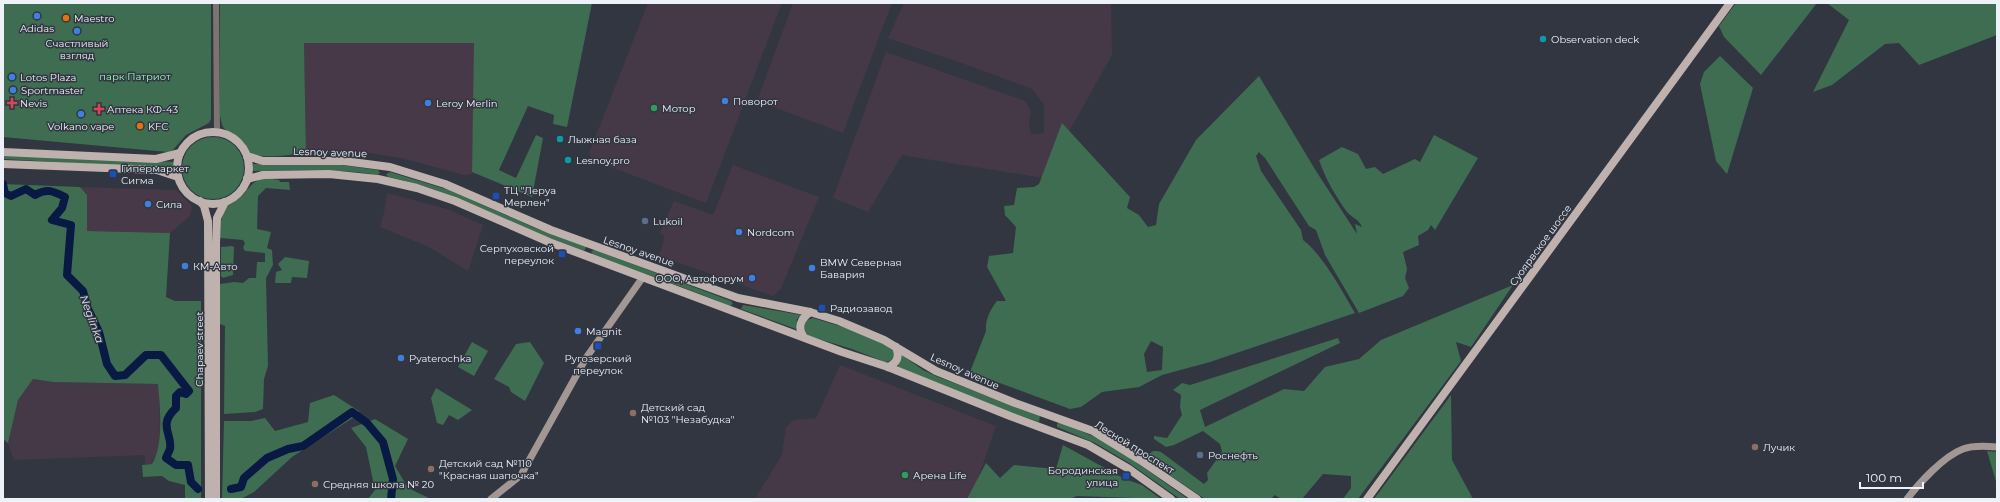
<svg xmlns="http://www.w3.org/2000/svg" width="2000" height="502" font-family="Montserrat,sans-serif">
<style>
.commercial{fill:#473947}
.industrial{fill:#463947}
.green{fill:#3e6d51;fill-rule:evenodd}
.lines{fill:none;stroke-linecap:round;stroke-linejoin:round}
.river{stroke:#081944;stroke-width:8}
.tertiary{stroke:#7b7472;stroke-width:6}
.secondary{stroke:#a29793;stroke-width:7}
.primary{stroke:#bfb1ad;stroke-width:8}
.shop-dot{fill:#3f7fe0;stroke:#313641;stroke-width:1.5}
.food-dot{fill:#e8710a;stroke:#313641;stroke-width:1.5}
.culture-dot{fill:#0f9aa8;stroke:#313641;stroke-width:1.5}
.health-dot{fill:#e0444e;stroke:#313641;stroke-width:1.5}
.leisure-dot{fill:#2e9e5b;stroke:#313641;stroke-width:1.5}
.transit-dot{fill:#1a4fb4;stroke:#313641;stroke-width:1.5}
.service-dot{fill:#5c6f8a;stroke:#313641;stroke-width:1.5}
.education-dot{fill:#8d6e63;stroke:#313641;stroke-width:1.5}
.labels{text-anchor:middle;stroke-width:3;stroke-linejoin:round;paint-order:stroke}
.poi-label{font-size:10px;fill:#edf1f8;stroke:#313641;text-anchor:start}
.park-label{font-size:10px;fill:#9ff8c1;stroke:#313641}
.street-label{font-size:10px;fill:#edf1f8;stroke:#313641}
.water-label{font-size:11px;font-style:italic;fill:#dce4f3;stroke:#313641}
</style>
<rect width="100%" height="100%" fill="#313641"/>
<g class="commercial">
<polygon points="304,43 475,43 472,174 464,175 401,158 369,153 306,153"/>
<polygon points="80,187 176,190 192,206 190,216 170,233 87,231 87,195"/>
</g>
<g class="industrial">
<polygon points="648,3 782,3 706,203 592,160 589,153"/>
<polygon points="793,3 892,3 843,133 757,101"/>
<polygon points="904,3 1111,3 1112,55 1043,178 902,155 868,212 833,198 886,52 1025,101 1031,111 1029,124 1031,134 1044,133 1044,105 1032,89 970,66 888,38"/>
<polygon points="733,165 819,197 781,288 773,296 659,256 663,244 664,236 660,233 674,201 713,215"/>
<polygon points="387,193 447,209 483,225 468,271 429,247 380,227 384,213"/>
<polygon points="840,365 996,426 978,479 969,499 755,499 782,455 786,427 794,420 816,418"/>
<polygon points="33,379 53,382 159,384 160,445 156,456 151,464 145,464 145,455 14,460 8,443 18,400"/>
</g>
<g class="green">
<polygon points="3,3 211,3 211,119 209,123 186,135 173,150 168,152 3,137"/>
<path d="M220,3H592L567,127L553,124L554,115L528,106L499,170L516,178L536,135L543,138L532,197L472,172L474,43H304L306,153C293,154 263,160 251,153C246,150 242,142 237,137C225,127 223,134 220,115Z"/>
<polygon points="1736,3 1817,3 1761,75 1724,37 1719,26"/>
<polygon points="1827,3 1997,3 1997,35 1919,65 1899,43 1885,44 1832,85 1813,92 1849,20"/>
<polygon points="1720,56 1753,88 1727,174 1716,161 1700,84 1704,72"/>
<path d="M1259,76L1316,171L1357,234L1355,224L1362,227C1359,219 1352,218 1347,212C1336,197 1325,178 1319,160L1342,147L1358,154L1366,169L1375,167L1383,174L1415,159L1420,162L1434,135L1478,158L1435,230L1431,225L1428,230L1418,236L1419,245L1403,252L1407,269L1405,278L1409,288L1403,296L1359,313L1325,255L1316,230L1309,226L1265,158L1259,152L1256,156L1261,171L1301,230L1303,240C1323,255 1342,291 1355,313L1210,362L1162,375L1139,387L1102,392L1081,407L1070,409L970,372L986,331C985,320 990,310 997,301H1006L987,267L989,256L1013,253L1016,227L1005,215L1004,206L1014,205L1017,188L1034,187L1039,184L1062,123L1130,197L1127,208L1139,215L1148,227L1156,225L1159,204L1196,140ZM1151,341L1163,347L1162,370L1147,372L1144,354Z"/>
<circle cx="213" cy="168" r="31"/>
<polygon points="4,153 175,162 175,169 3,159"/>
<path d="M253,164H334L378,170L380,173L377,175C335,168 295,171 253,171Z"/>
<path d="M390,172L449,190L535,228L587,246L584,251C566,243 547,238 529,230C483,210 438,186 388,177L386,174Z"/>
<path d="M265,178L279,180L280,182H289L290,190L266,188L258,196L257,229L271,232L267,248L272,250L273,265L266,278L268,366L264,379L263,409L255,412L224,414L225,326L220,324V284L234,282L243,283L249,278H256L257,262H265V253L245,251L243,248L245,243L243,240L220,238L221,221L225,207C231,204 237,200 242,196C250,187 252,181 265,178Z"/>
<path d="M3,184L80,187L87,195V231L170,233L166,297L175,301H201V499H185V485L169,481L162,476L143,477L142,465L152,464C164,445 160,407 158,384L53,382L33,379L18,400L8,443L3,439Z"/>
<polygon points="232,246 234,247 233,275 223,278 221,276 221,247"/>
<path d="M595,250L731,301L733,304L730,306C685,287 638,272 593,255L591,251Z"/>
<polygon points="285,257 309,261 307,278 292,277 291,283 275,283 276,272 282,270 278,264"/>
<path d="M1513,285L1471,347L1456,342L1461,361L1358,499H1343L1351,488V476L1323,474L1302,499H1281L1275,495L1271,499H1205L1150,462L1147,457C1151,451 1154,450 1161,452L1204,484L1208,480L1207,473L1222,452L1220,444L1203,431L1174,445L1166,447L1154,439V436L1167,438L1182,415L1180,407L1181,395L1173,390L1182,383L1190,385L1338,338L1340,343L1200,410L1205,427L1284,389L1304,391L1325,367L1359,359L1381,340Z"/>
<polygon points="743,305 802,315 797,319 796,329 741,309"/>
<polygon points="813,318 856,331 890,346 894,350 894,357 890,361 885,362 852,349 809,336 805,333 803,324 807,320"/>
<polygon points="472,342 488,351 474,376 458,367"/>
<polygon points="530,342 544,363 525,401 511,392 509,387 494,379 516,344"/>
<polygon points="902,355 923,370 938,377 1040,416 1039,422 1013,413 897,368"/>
<polygon points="436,388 472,410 458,420 449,415 443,425 437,423 431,398"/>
<polygon points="334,395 359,411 359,414 292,457 254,492 241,499 222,499 224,421 251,421 265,418 275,431 308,422 310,403"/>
<polygon points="1451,395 1452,460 1473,499 1374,499"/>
<polygon points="375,419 408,439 395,466 408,488 431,499 368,499 375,490 366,447 351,428"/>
<polygon points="1060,422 1097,438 1133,460 1188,499 1180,499 1129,463 1095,443 1057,427 1057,424"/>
<polygon points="1063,445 1125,479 1142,485 1161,499 1077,496 1070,499 967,499 986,463 1000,478 1014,465 1056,469"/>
<polygon points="1987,451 1997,452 1997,485"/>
</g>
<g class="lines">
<g class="river">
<path d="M3,184L5,193L11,196L26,189L35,195C47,188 53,191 65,197L62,208L52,220L71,225L67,275L83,291L88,309L99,332L107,364L115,376L125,375L146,355H161L189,391L186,394L180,392L176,396V408C157,425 173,435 170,449C169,452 167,455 166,458L176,465H188L191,482L198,489"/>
<polyline points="231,489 241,487 244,478 267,458 288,449 303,446 352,412 367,423 383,442 393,479 391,499"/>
</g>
<polyline class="tertiary" points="216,3 217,132"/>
<g class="secondary">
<polyline points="491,499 521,475 586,358 643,277"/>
<path d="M1907,499C1919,483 1944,456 1963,449C1973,445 1986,446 1997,447"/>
</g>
<g class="primary">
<circle cx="213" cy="168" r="36"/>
<polyline points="3,152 156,159 180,153"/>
<polyline points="247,156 263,161 344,161 390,167 445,184 551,230 738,298 810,312 839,321 884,340 936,371 1015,403 1093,431 1140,460 1197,499"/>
<polyline points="3,164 157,170 178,177"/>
<polyline points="247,179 263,175 329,174 378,179 417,188 455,201 549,242 842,352 888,367 1010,416 1088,445 1129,469 1171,499"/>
<polyline points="200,201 204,206 208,221 209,499"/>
<path d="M803,336C797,326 801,319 810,312"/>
<path d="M888,367C897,363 900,357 896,347"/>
<polyline points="216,499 216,243 217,218 225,202"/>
<polyline points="1367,499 1730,3"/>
</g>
</g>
<g class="shop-dot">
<circle cx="37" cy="16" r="4"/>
<circle cx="77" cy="31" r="4"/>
<circle cx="12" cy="77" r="4"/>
<circle cx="13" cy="90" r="4"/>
<circle cx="725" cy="101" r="4"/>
<circle cx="428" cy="103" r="4"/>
<circle cx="81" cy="114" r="4"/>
<circle cx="148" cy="204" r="4"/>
<circle cx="739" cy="232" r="4"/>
<circle cx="185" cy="266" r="4"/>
<circle cx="812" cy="268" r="4"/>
<circle cx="752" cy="278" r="4"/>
<circle cx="578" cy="331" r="4"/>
<circle cx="401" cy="358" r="4"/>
</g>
<g class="food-dot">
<circle cx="66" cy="18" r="4"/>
<circle cx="140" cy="126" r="4"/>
</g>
<g class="culture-dot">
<circle cx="1543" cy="39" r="4"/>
<circle cx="560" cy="139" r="4"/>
<circle cx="568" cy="160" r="4"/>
</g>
<g class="health-dot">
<path d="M10 97h4v4h4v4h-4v4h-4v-4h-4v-4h4z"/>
<path d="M97 103h4v4h4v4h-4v4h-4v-4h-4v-4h4z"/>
</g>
<g class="leisure-dot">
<circle cx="654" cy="108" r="4"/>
<circle cx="905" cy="475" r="4"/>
</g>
<g class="transit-dot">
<rect x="109" y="170" width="8" height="8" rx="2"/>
<rect x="492" y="192" width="8" height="8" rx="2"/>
<rect x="558" y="250" width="8" height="8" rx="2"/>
<rect x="818" y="304" width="8" height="8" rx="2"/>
<rect x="594" y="342" width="8" height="8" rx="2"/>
<rect x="1122" y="472" width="8" height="8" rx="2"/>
</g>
<g class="service-dot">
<circle cx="645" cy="221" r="4"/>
<circle cx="1200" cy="455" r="4"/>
</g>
<g class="education-dot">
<circle cx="633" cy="413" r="4"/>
<circle cx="1755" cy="447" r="4"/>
<circle cx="431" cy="469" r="4"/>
<circle cx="315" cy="484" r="4"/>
</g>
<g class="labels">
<g class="poi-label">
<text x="74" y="22">Maestro</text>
<text x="37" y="32" text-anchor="middle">Adidas</text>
<text x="1551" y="43">Observation deck</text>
<text x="77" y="47" text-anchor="middle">Счастливый<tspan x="77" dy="12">взгляд</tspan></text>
<text x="20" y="81">Lotos Plaza</text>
<text x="21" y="94">Sportmaster</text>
<text x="733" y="105">Поворот</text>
<text x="20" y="107">Nevis</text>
<text x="436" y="107">Leroy Merlin</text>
<text x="662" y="112">Мотор</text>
<text x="107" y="113">Аптека КФ-43</text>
<text x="81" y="130" text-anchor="middle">Volkano vape</text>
<text x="148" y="130">KFC</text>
<text x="568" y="143">Лыжная база</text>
<text x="576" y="164">Lesnoy.pro</text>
<text x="121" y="172">Гипермаркет<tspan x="121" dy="12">Сигма</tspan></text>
<text x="504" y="194">ТЦ "Леруа<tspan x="504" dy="12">Мерлен"</tspan></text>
<text x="156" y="208">Сила</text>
<text x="653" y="225">Lukoil</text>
<text x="747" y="236">Nordcom</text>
<text x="554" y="252" text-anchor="end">Серпуховской<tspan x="554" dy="12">переулок</tspan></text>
<text x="820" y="266">BMW Северная<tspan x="820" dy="12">Бавария</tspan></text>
<text x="193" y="270">КМ-Авто</text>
<text x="744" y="282" text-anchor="end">ООО, Автофорум</text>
<text x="830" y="312">Радиозавод</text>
<text x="586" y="335">Magnit</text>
<text x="409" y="362">Pyaterochka</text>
<text x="598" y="362" text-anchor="middle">Ругозерский<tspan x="598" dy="12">переулок</tspan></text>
<text x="641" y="411">Детский сад<tspan x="641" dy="12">№103 "Незабудка"</tspan></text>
<text x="1763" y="451">Лучик</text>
<text x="1208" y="459">Роснефть</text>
<text x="439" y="467">Детский сад №110<tspan x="439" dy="12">"Красная шапочка"</tspan></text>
<text x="1118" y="474" text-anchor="end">Бородинская<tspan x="1118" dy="12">улица</tspan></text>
<text x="913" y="479">Арена Life</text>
<text x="323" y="488">Средняя школа № 20</text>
</g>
<g class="park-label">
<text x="135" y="80">парк Патриот</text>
</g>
<g class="street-label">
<text transform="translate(330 152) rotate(2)" y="4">Lesnoy avenue</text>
<text transform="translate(1540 245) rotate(-54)" y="4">Суоярвское шоссе</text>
<text transform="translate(639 251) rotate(19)" y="4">Lesnoy avenue</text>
<text transform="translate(199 349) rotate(-90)" y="4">Chapaev street</text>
<text transform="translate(965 371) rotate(24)" y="4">Lesnoy avenue</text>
<text transform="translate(1135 447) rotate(32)" y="4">Лесной проспект</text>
</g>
<g class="water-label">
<text transform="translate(92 319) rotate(70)" y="4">Neglinka</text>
</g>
</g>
<rect width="2000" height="502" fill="none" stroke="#edf1f8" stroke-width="8"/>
<path d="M1860 482v6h63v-6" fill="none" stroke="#edf1f8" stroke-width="2"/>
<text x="1866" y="482" font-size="12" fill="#edf1f8" stroke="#313641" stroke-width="3" paint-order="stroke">100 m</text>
</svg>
